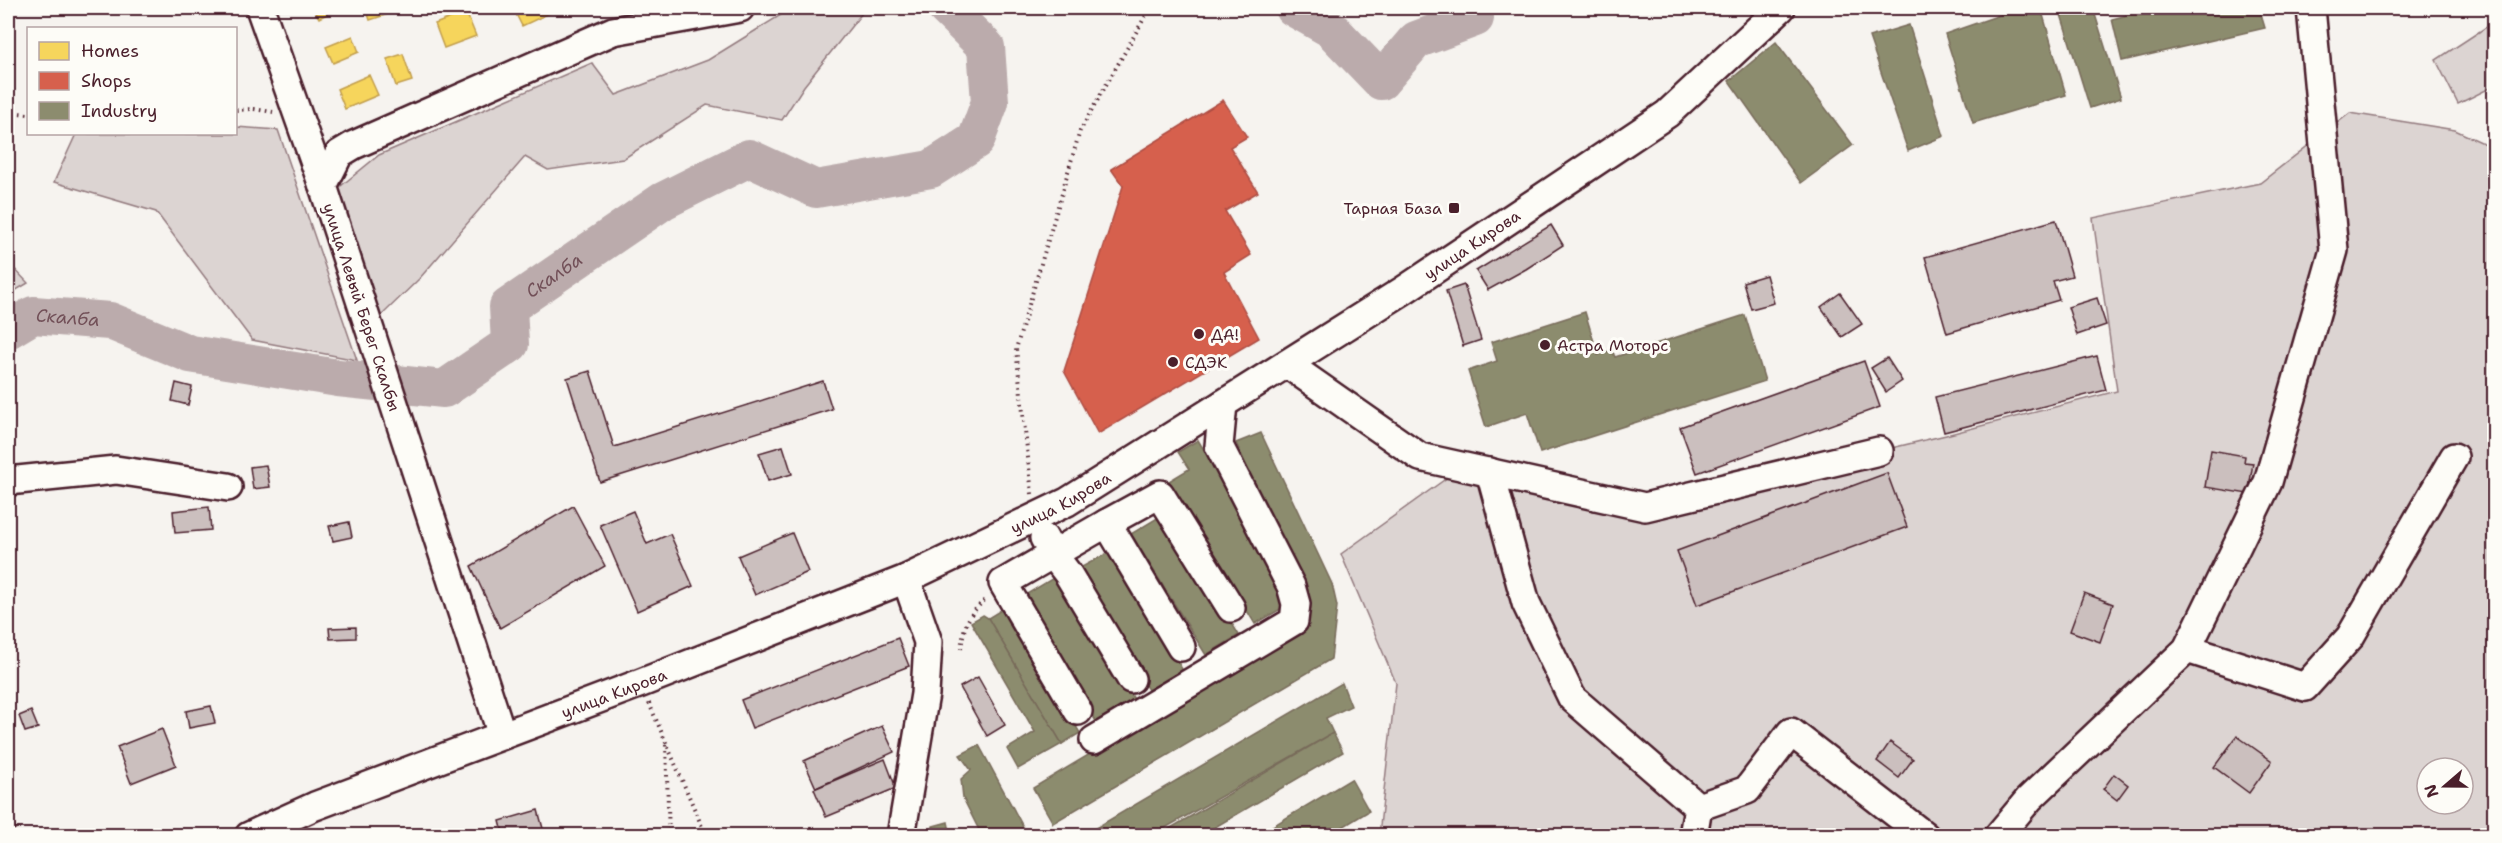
<svg xmlns="http://www.w3.org/2000/svg" width="2502" height="843" font-family="'Shantell Sans',sans-serif">
<style>
.green{fill:#dcd4d2;stroke:#937a7e;stroke-width:1.5;fill-rule:evenodd}
.homes{fill:#f6d55c;stroke:#c29e4d;stroke-width:1.5}
.shops{fill:#d6604d;stroke:#ac4c43;stroke-width:1.5}
.industry{fill:#8c8c6e;stroke:#786b5a;stroke-width:1.5}
.lines{fill:none;stroke-linecap:round;stroke-linejoin:round}
.river{stroke:#bbabac;stroke-width:38}
.building{fill:#cbbfbe;stroke:#4a1f2b;stroke-width:1.5}
.minor-casing{stroke:#4a1f2b;stroke-width:32}
.path{stroke:#4a1f2b;stroke-width:4;stroke-dasharray:1.5 4.5;stroke-linecap:butt}
.minor{stroke:#fdfcf7;stroke-width:27}
.poi-dot{fill:#4a1f2b;stroke:#fdfcf7;stroke-width:2}
.labels{text-anchor:middle;stroke-width:6;stroke-linejoin:round;paint-order:stroke}
.poi-label{font-size:16px;fill:#4a1f2b;stroke:#fdfcf7;text-anchor:start}
.street-label{font-size:16px;fill:#4a1f2b;stroke:#fdfcf7}
.water-label{font-size:18px;font-style:italic;fill:#725058;stroke:#fdfcf7}
</style>
<rect width="100%" height="100%" fill="#f6f3ef"/>
<filter id="ink" filterUnits="userSpaceOnUse"><feTurbulence type="fractalNoise" baseFrequency=".0167" numOctaves="2"/><feDisplacementMap in="SourceGraphic" scale="12" xChannelSelector="R" yChannelSelector="G"/><feConvolveMatrix kernelMatrix="1 2 1 2 8 2 1 2 1" color-interpolation-filters="sRGB"/></filter>
<g filter="url(#ink)">
<g class="green">
<polygon points="792,8 866,8 804,86 782,120 707,105 623,159 548,170 525,157 419,279 381,316 336,190 379,155 592,63 616,95 708,60"/>
<polygon points="2494,22 2494,86 2458,104 2436,60"/>
<path d="M2350,113L2455,130L2494,148V835H1379L1396,683L1341,554L1458,470L1645,507L1946,435L2117,391L2093,218L2260,183ZM2427,768H2463V804H2427Z"/>
<polygon points="236,127 278,130 357,360 252,340 156,212 54,182 76,134 236,134"/>
<polygon points="8,262 28,283 8,295"/>
</g>
<g class="homes">
<polygon points="313,8 339,8 319,18"/>
<polygon points="366,8 386,8 388,14 370,20"/>
<polygon points="513,8 552,8 554,11 522,26"/>
<polygon points="466,12 476,36 444,48 435,24"/>
<polygon points="353,36 359,52 333,63 326,47"/>
<polygon points="403,54 412,81 396,86 387,59"/>
<polygon points="369,75 378,95 345,109 337,89"/>
</g>
<polygon class="shops" points="1223,100 1247,137 1230,147 1258,192 1225,211 1251,255 1224,272 1259,338 1098,434 1064,371 1123,186 1111,169"/>
<g class="industry">
<polygon points="2020,8 2041,8 2066,95 1973,123 1945,34"/>
<polygon points="2059,8 2093,8 2121,98 2090,108"/>
<polygon points="2154,8 2259,8 2265,28 2122,61 2112,19"/>
<polygon points="1909,25 1944,136 1908,151 1869,37"/>
<polygon points="1776,42 1853,145 1801,183 1729,81"/>
<polygon points="1585,312 1598,355 1612,350 1615,357 1745,315 1765,381 1540,453 1527,413 1486,427 1468,371 1497,361 1491,342"/>
<polygon points="1261,433 1332,584 1337,606 1331,659 1053,823 1033,788 1308,624 1308,597 1236,443"/>
<polygon points="1198,440 1294,601 1255,624 1169,481 1189,469 1178,452"/>
<polygon points="1164,514 1239,635 1206,655 1131,534"/>
<polygon points="1115,549 1183,671 1148,690 1080,568"/>
<polygon points="1060,574 1135,701 1097,723 1022,597"/>
<polygon points="1006,607 1080,733 1062,744 988,618"/>
<polygon points="983,615 988,618 1062,744 1018,769 1007,749 1035,732 971,622"/>
<polygon points="1342,683 1351,706 1326,718 1333,733 1151,836 1082,836"/>
<polygon points="1333,733 1343,752 1200,836 1157,836"/>
<polygon points="979,745 1028,836 982,836 963,798 961,779 971,770 960,755"/>
<polygon points="1351,779 1369,811 1328,836 1256,836"/>
<polygon points="948,822 951,836 934,836 933,826"/>
</g>
<g class="lines">
<g class="river">
<polyline points="1294,8 1331,29 1381,81 1416,40 1475,18 1462,8"/>
<path id="s1" d="M8,330L33,315L110,321L190,354L338,378L444,389L510,344L508,307L663,201L749,158L816,189L931,169L976,140L990,102L986,47L946,8"/>
</g>
</g>
<g class="building">
<polygon points="2056,220 2072,276 2053,281 2059,300 1947,333 1925,257"/>
<polygon points="1551,225 1563,245 1526,269 1488,290 1476,271"/>
<polygon points="1766,275 1774,303 1751,309 1743,282"/>
<polygon points="1464,285 1481,340 1463,346 1446,291"/>
<polygon points="1840,293 1862,324 1842,337 1821,307"/>
<polygon points="2097,298 2106,325 2077,335 2068,307"/>
<polygon points="2097,356 2106,390 1944,432 1935,397"/>
<polygon points="1887,358 1902,381 1886,392 1871,368"/>
<polygon points="1864,361 1880,407 1697,473 1680,427"/>
<polygon points="590,371 614,447 823,381 832,409 600,482 567,378"/>
<polygon points="176,383 192,387 188,405 172,401"/>
<polygon points="783,446 792,474 768,481 759,453"/>
<polygon points="2211,450 2245,456 2244,462 2253,463 2248,494 2205,487"/>
<polygon points="266,465 270,487 253,489 250,467"/>
<polygon points="1887,473 1907,527 1697,605 1677,551"/>
<polygon points="573,506 605,566 500,628 471,566"/>
<polygon points="209,507 211,530 175,533 173,511"/>
<polygon points="633,511 647,544 670,534 693,586 637,611 600,525"/>
<polygon points="349,522 352,537 333,541 329,526"/>
<polygon points="792,533 808,572 755,595 738,556"/>
<polygon points="2084,593 2113,604 2100,642 2070,631"/>
<polygon points="356,627 356,638 330,639 329,628"/>
<polygon points="898,638 909,666 752,728 741,700"/>
<polygon points="978,677 1005,725 987,736 960,687"/>
<polygon points="211,706 215,723 189,728 186,711"/>
<polygon points="31,711 38,728 25,732 19,716"/>
<polygon points="8,717 14,737 8,739"/>
<polygon points="882,726 894,752 816,788 804,761"/>
<polygon points="162,729 176,765 131,783 117,747"/>
<polygon points="2237,736 2272,761 2249,793 2214,767"/>
<polygon points="1890,742 1913,759 1899,778 1877,761"/>
<polygon points="885,759 896,788 826,817 814,789"/>
<polygon points="2114,774 2128,785 2117,800 2103,789"/>
<polygon points="8,808 15,829 8,832"/>
<polygon points="538,810 545,836 504,836 500,821"/>
</g>
<g class="lines">
<g class="minor-casing">
<g id="minor">
<polyline points="260,8 323,186"/>
<polyline points="1287,364 1420,457 1645,507 1879,451"/>
<polyline points="1490,472 1526,603 1572,698 1698,807 1747,790 1791,732 1925,836"/>
<polyline points="8,481 116,470 228,487"/>
<polyline points="1107,523 1160,494 1231,608"/>
<polyline points="1044,538 1052,553 1068,574 1131,679"/>
<polyline points="2187,649 2305,687 2350,637 2454,457"/>
<polyline points="1078,711 1003,583 1107,523 1181,647"/>
<polyline points="502,735 323,186 339,154 354,145 613,31 740,8"/>
<polyline points="1094,740 1294,621 1296,604 1291,586 1219,446 1223,404"/>
<path id="s2" d="M249,836L315,806L641,683L906,579L1067,502L1404,290L1667,114L1781,8"/>
<polyline points="901,836 925,694 928,642 906,579"/>
<polyline points="1693,836 1698,807"/>
<polyline points="1998,836 2029,799 2187,649 2268,482 2334,250 2311,8"/>
</g>
</g>
<g class="path">
<polyline points="236,110 254,109 273,112"/>
<polyline points="8,112 28,114"/>
<polyline points="1032,494 1016,349 1080,131 1150,8"/>
<path d="M961,649C964,624 968,615 987,598"/>
<polyline points="649,703 706,836"/>
<polyline points="666,745 669,836"/>
</g>
<use href="#minor" class="minor"/>
</g>
</g>
<g class="poi-dot">
<rect x="1448" y="202" width="12" height="12" rx="3"/>
<circle cx="1199" cy="334" r="6"/>
<circle cx="1545" cy="345" r="6"/>
<circle cx="1173" cy="362" r="6"/>
</g>
<g class="labels">
<g class="poi-label">
<text x="1442" y="214" text-anchor="end">Тарная База</text>
<text x="1211" y="340">ДА!</text>
<text x="1557" y="351">Астра Моторс</text>
<text x="1185" y="368">СДЭК</text>
</g>
<g class="street-label">
<text dy="6" stroke="none"><textPath href="#s2" startOffset="1364">улица Кирова</textPath></text>
<text transform="translate(362 307) rotate(72)" y="6">улица Левый Берег Скалбы</text>
<text dy="6" stroke="none"><textPath href="#s2" startOffset="878">улица Кирова</textPath></text>
<text dy="6" stroke="none"><textPath href="#s2" startOffset="392">улица Кирова</textPath></text>
</g>
<g class="water-label">
<text dy="6" stroke="none"><textPath href="#s1" startOffset="622">Скалба</textPath></text>
<text dy="6" stroke="none"><textPath href="#s1" startOffset="64">Скалба</textPath></text>
</g>
</g>
<rect width="2502" height="843" fill="none" stroke="#fdfcf7" stroke-width="30"/>
<rect x="15" y="15" width="2472" height="813" fill="none" stroke="#4a1f2b" stroke-width="2" filter="url(#ink)"/>
<rect x="27" y="27" width="210" height="108" fill="#fdfcf7" stroke="#b5a4a5" stroke-width="1.5"/>
<rect x="39" y="42" width="30" height="18" fill="#f6d55c" stroke="#b5a4a5" stroke-width="1.5"/>
<text x="81" y="57" font-size="18" fill="#4a1f2b">Homes</text>
<rect x="39" y="72" width="30" height="18" fill="#d6604d" stroke="#b5a4a5" stroke-width="1.5"/>
<text x="81" y="87" font-size="18" fill="#4a1f2b">Shops</text>
<rect x="39" y="102" width="30" height="18" fill="#8c8c6e" stroke="#b5a4a5" stroke-width="1.5"/>
<text x="81" y="117" font-size="18" fill="#4a1f2b">Industry</text>
<g transform="translate(2445 786) rotate(250)"><circle r="28" fill="#fdfcf7" stroke="#b5a4a5" stroke-width="1.5"/>
<path d="M0-4.5L10 22L0 15L-10 22Z" fill="#4a1f2b"/>
<text y="-9" font-size="16" font-weight="bold" text-anchor="middle" fill="#4a1f2b">N</text>
</g>
</svg>
